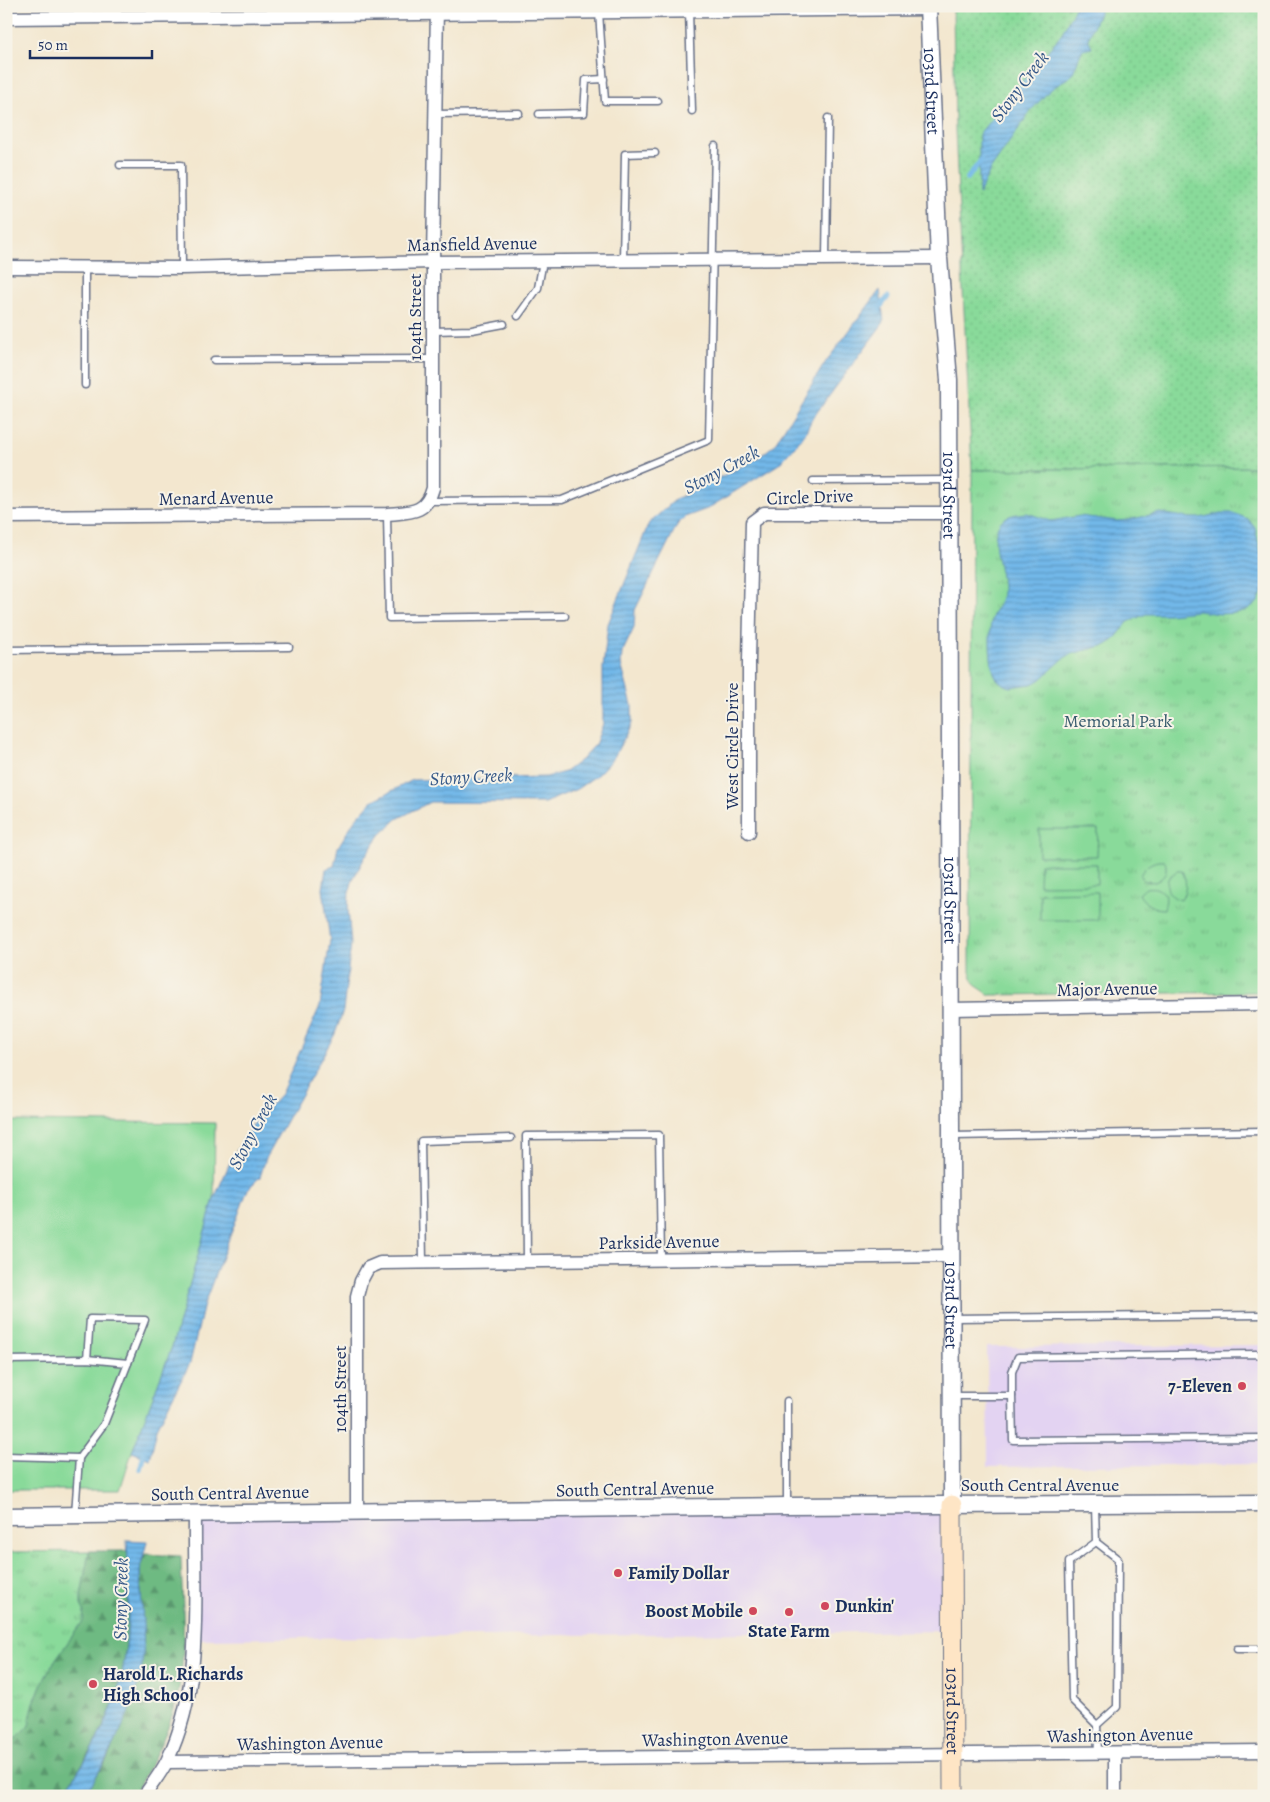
<svg xmlns="http://www.w3.org/2000/svg" width="1270" height="1802" font-family="Alegreya,serif">
<style>
.built{fill:#e3d3f2}
.grass{fill:url(#grass-dots);stroke:#52847c}
.forest{fill:url(#forest-firs);stroke:#447470}
.park{fill:url(#park-tufts);stroke:#52847c}
.pitch{fill:#89da9a;stroke:#52847c}
.water{fill:url(#water-rules);stroke:#4674a4}
.lines{fill:none;stroke-linecap:round;stroke-linejoin:round}
.stream{stroke:#72b8e9;stroke-width:5}
.service-casing{stroke:#676f86;stroke-width:9}
.minor-casing{stroke:#676f86;stroke-width:15}
.tertiary-casing{stroke:#676f86;stroke-width:19}
.secondary-casing{stroke:#676f86;stroke-width:21}
.service{stroke:#fff;stroke-width:6}
.minor{stroke:#fff;stroke-width:12}
.tertiary{stroke:#fff;stroke-width:16}
.secondary{stroke:#fee5c5;stroke-width:19}
.poi-dot{fill:#d1495b;stroke:#f7f3e8;stroke-width:2}
.labels{text-anchor:middle;stroke-width:4;stroke-linejoin:round;paint-order:stroke}
.street-label{font-size:18px;fill:#1b2f5e;stroke:#f7f3e8}
.park-label{font-size:18px;fill:#365a6d;stroke:#f7f3e8}
.poi-label{font-size:18px;font-weight:bold;fill:#1b2f5e;stroke:#f7f3e8;text-anchor:start}
.water-label{font-size:19px;font-style:italic;fill:#355888;stroke:#f7f3e8}
</style>
<defs>
<pattern id="grass-dots" width="8" height="8" patternUnits="userSpaceOnUse" patternTransform="scale(1.25)"><rect width="8" height="8" fill="#89da9a"/><path d="M2 2h.1M6 6h.1" fill="none" stroke="#76bb87" stroke-width="1.8" stroke-linecap="round"/></pattern>
<pattern id="forest-firs" width="22" height="20" patternUnits="userSpaceOnUse" patternTransform="scale(1.25)"><rect width="22" height="20" fill="#6eba82"/><path d="M5 1l3.5 6h-7zM16 11l3.5 6h-7z" fill="#5a986e"/></pattern>
<pattern id="park-tufts" width="24" height="20" patternUnits="userSpaceOnUse" patternTransform="scale(1.25)"><rect width="24" height="20" fill="#89da9a"/><path d="M3 7l-1-3M5 7V3M7 7l1-3M15 17l-1-3M17 17v-4M19 17l1-3" fill="none" stroke="#76bb87"/></pattern>
<pattern id="water-rules" width="6" height="5" patternUnits="userSpaceOnUse" patternTransform="scale(1.25)"><rect width="6" height="5" fill="#72b8e9"/><path d="M0 2.5h6" fill="none" stroke="#5d96c0"/></pattern>
</defs>
<rect width="100%" height="100%" fill="#f7f3e8"/>
<filter id="ink" filterUnits="userSpaceOnUse"><feTurbulence type="fractalNoise" baseFrequency=".02" numOctaves="2"/><feDisplacementMap in="SourceGraphic" scale="10" xChannelSelector="R" yChannelSelector="G"/><feConvolveMatrix kernelMatrix="1 2 1 2 8 2 1 2 1" color-interpolation-filters="sRGB"/></filter>
<filter id="wash" filterUnits="userSpaceOnUse"><feTurbulence type="fractalNoise" baseFrequency=".0096" numOctaves="4" result="noise"/><feDisplacementMap in="SourceGraphic" scale="20" xChannelSelector="R" yChannelSelector="G"/><feGaussianBlur stdDeviation="1.12" result="paint"/><feColorMatrix in="noise" values="0 0 0 0 0 0 0 0 0 0 0 0 0 0 0 0 0 1.4 0 .05"/><feComposite in="paint" operator="in"/></filter>
<g filter="url(#wash)">
<rect width="100%" height="100%" fill="#f3e7cf"/>
<g class="built">
<polygon points="1264,1345 1264,1464 988,1467 987,1347"/>
<polygon points="952,1505 953,1631 195,1639 195,1514"/>
</g>
<polygon class="grass" points="953,6 1264,6 1264,467 972,470 955,130"/>
<g class="forest">
<path d="M89,1551H128C128,1588 129,1625 124,1662C117,1710 89,1757 61,1796H6V1743L18,1737L29,1725L33,1705L41,1685L55,1660L83,1621L81,1595Z"/>
<path d="M145,1554L181,1556C182,1602 188,1652 177,1698C169,1733 151,1765 133,1796H84L107,1759L125,1719L143,1644L140,1567Z"/>
</g>
<g class="park">
<polygon points="1264,467 1264,992 990,995 975,985 970,972 972,470"/>
<polygon points="89,1551 81,1595 81,1605 84,1611 83,1621 55,1660 41,1685 33,1705 29,1725 25,1731 18,1737 6,1743 6,1552"/>
</g>
<g class="pitch">
<polygon points="1039,829 1098,829 1097,856 1039,856"/>
<path d="M1158,861H1165C1168,871 1165,878 1155,882L1145,881L1140,876C1143,868 1149,863 1158,861Z"/>
<polygon points="1040,864 1097,864 1097,884 1039,885"/>
<path d="M1177,871H1182C1187,881 1187,890 1181,900C1169,897 1164,888 1169,877Z"/>
<path d="M1146,888C1157,886 1163,890 1166,900L1164,909C1153,909 1145,904 1139,894Z"/>
<polygon points="1098,892 1098,920 1040,920 1040,893"/>
<polygon points="6,1121 215,1123 214,1199 172,1347 132,1452 120,1490 6,1490"/>
</g>
<g class="water">
<polygon points="1076,6 1102,6 1088,38 1092,48 1082,50 1072,75 1050,90 1032,109 990,170 979,194 979,134 1061,35"/>
<polygon points="880,290 884,322 812,419 803,437 779,464 707,509 685,517 677,525 635,610 634,628 622,653 621,664 632,705 632,723 614,757 597,775 577,789 544,803 430,802 397,819 380,835 365,857 353,879 349,893 348,909 351,944 343,1011 335,1034 267,1155 260,1177 248,1189 204,1304 190,1363 157,1428 150,1459 132,1452 172,1347 214,1199 232,1158 251,1127 281,1094 320,1006 330,941 323,889 326,869 334,866 338,847 354,821 372,801 413,780 546,777 565,772 581,760 595,745 603,724 603,668 608,624 649,523 676,499 757,459 774,445 825,363"/>
<path d="M1027,513L1051,521L1080,516L1117,521L1128,520L1160,513L1190,518H1200L1221,513H1233L1248,519L1255,528L1264,566V588L1258,602L1245,611L1235,613L1220,614L1198,611L1168,614H1146L1139,617L1128,622L1114,640L1106,645L1071,654L1064,658L1040,680L1031,684L1010,687C1005,685 1001,683 997,679C989,668 988,627 993,615C998,604 1003,600 1002,587C1002,568 990,545 998,526C1003,515 1016,514 1027,513Z"/>
<path d="M127,1540L147,1541C145,1552 140,1564 140,1574C141,1604 146,1636 142,1666C136,1708 107,1759 85,1795L61,1796C90,1757 117,1711 124,1662C130,1623 129,1580 127,1540Z"/>
</g>
<g class="lines">
<g class="stream">
<polyline points="967,179 981,160"/>
<polyline points="878,310 888,297"/>
<polyline points="140,1469 145,1449"/>
</g>
</g>
</g>
<g filter="url(#ink)">
<g class="lines">
<g class="service-casing">
<g id="service">
<polyline points="89,6 89,18"/>
<polyline points="689,11 692,111"/>
<polyline points="599,12 605,101 658,101"/>
<polyline points="435,114 519,113"/>
<polyline points="539,114 584,113 586,80 604,79"/>
<polyline points="120,165 181,165 182,268"/>
<polyline points="826,258 828,118"/>
<polyline points="623,260 625,154 655,153"/>
<polyline points="85,268 85,385"/>
<polyline points="518,316 538,288 543,261"/>
<polyline points="433,331 472,330 504,324"/>
<polyline points="214,360 433,359"/>
<polyline points="813,481 949,480"/>
<polyline points="428,501 562,500 709,440 715,146"/>
<polyline points="387,514 389,618 565,616"/>
<polyline points="6,650 289,647"/>
<polyline points="953,1136 1264,1131"/>
<polyline points="527,1261 526,1136 659,1135 661,1259"/>
<polyline points="423,1262 421,1141 511,1138"/>
<polyline points="953,1318 1264,1315"/>
<polyline points="6,1360 87,1359 128,1363"/>
<polyline points="952,1396 1012,1396 1012,1372 1018,1357 1256,1354 1264,1356"/>
<polyline points="1012,1396 1013,1440 1264,1438"/>
<polyline points="787,1401 787,1505"/>
<polyline points="6,1456 79,1458 75,1514"/>
<polyline points="79,1458 104,1424 145,1320 90,1319 87,1359"/>
<polyline points="1095,1505 1096,1542 1069,1562 1072,1700 1097,1725 1098,1753"/>
<polyline points="1096,1542 1118,1559 1117,1707 1097,1725"/>
<polyline points="1237,1649 1264,1649"/>
</g>
</g>
<g class="minor-casing">
<g id="minor">
<polyline points="6,18 928,9"/>
<polyline points="6,267 182,268 433,262 939,258"/>
<path d="M6,517L387,514C411,512 426,514 433,488V262L437,6"/>
<polyline points="749,832 749,660 752,522 764,513 949,513"/>
<polyline points="951,1009 1264,1004"/>
<polyline points="357,1512 357,1296 361,1281 368,1268 380,1263 952,1256"/>
<polyline points="167,1762 1264,1751"/>
<path d="M144,1796C152,1784 161,1773 167,1761C204,1684 194,1597 195,1514"/>
<polyline points="1115,1796 1115,1753"/>
</g>
</g>
<g class="tertiary-casing">
<g id="tertiary">
<path id="s1" d="M928,6L939,258L949,380L952,1505"/>
<polyline points="6,1516 787,1506 1264,1503"/>
</g>
</g>
<g class="secondary-casing">
<g id="secondary">
<path id="s2" d="M952,1505L953,1796"/>
</g>
</g>
<use href="#service" class="service"/>
<use href="#minor" class="minor"/>
<use href="#tertiary" class="tertiary"/>
<use href="#secondary" class="secondary"/>
</g>
</g>
<g class="poi-dot">
<circle cx="1242" cy="1386" r="5"/>
<circle cx="618" cy="1573" r="5"/>
<circle cx="825" cy="1606" r="5"/>
<circle cx="753" cy="1611" r="5"/>
<circle cx="789" cy="1612" r="5"/>
<circle cx="93" cy="1684" r="5"/>
</g>
<g class="labels">
<g class="street-label">
<text dy="6" stroke="none"><textPath href="#s1" startOffset="85">103rd Street</textPath></text>
<text transform="translate(472 244) rotate(-1)" y="6">Mansfield Avenue</text>
<text transform="translate(415 317) rotate(-90)" y="6">104th Street</text>
<text dy="6" stroke="none"><textPath href="#s1" startOffset="490">103rd Street</textPath></text>
<text transform="translate(810 497) rotate(-2)" y="6">Circle Drive</text>
<text transform="translate(216 498) rotate(-1)" y="6">Menard Avenue</text>
<text transform="translate(732 746) rotate(-90)" y="6">West Circle Drive</text>
<text dy="6" stroke="none"><textPath href="#s1" startOffset="895">103rd Street</textPath></text>
<text transform="translate(1107 989) rotate(-1)" y="6">Major Avenue</text>
<text transform="translate(659 1242) rotate(-1)" y="6">Parkside Avenue</text>
<text dy="6" stroke="none"><textPath href="#s1" startOffset="1300">103rd Street</textPath></text>
<text transform="translate(340 1389) rotate(-90)" y="6">104th Street</text>
<text x="1040" y="1491">South Central Avenue</text>
<text transform="translate(635 1489) rotate(-1)" y="6">South Central Avenue</text>
<text transform="translate(230 1493) rotate(-1)" y="6">South Central Avenue</text>
<text dy="6" stroke="none"><textPath href="#s2" startOffset="206">103rd Street</textPath></text>
<text transform="translate(1120 1735) rotate(-1)" y="6">Washington Avenue</text>
<text transform="translate(715 1739) rotate(-1)" y="6">Washington Avenue</text>
<text transform="translate(310 1743) rotate(-1)" y="6">Washington Avenue</text>
</g>
<g class="park-label">
<text x="1118" y="727">Memorial Park</text>
</g>
<g class="poi-label">
<text x="1232" y="1392" text-anchor="end">7-Eleven</text>
<text x="628" y="1579">Family Dollar</text>
<text x="835" y="1612">Dunkin'</text>
<text x="743" y="1617" text-anchor="end">Boost Mobile</text>
<text x="789" y="1637" text-anchor="middle">State Farm</text>
<text x="103" y="1680">Harold L. Richards<tspan x="103" dy="21">High School</tspan></text>
</g>
<g class="water-label">
<text transform="translate(1019 86) rotate(-53)" y="7">Stony Creek</text>
<text transform="translate(721 469) rotate(-28)" y="7">Stony Creek</text>
<text transform="translate(471 776) rotate(-3)" y="7">Stony Creek</text>
<text transform="translate(252 1131) rotate(-62)" y="7">Stony Creek</text>
<text transform="translate(120 1599) rotate(-89)" y="7">Stony Creek</text>
</g>
</g>
<rect width="1270" height="1802" fill="none" stroke="#f7f3e8" stroke-width="25"/>
<path d="M30 50v8h122v-8" fill="none" stroke="#1b2f5e" stroke-width="2.5"/>
<text x="38" y="50" font-size="15" fill="#1b2f5e" stroke="#f7f3e8" stroke-width="4" paint-order="stroke">50 m</text>
</svg>
